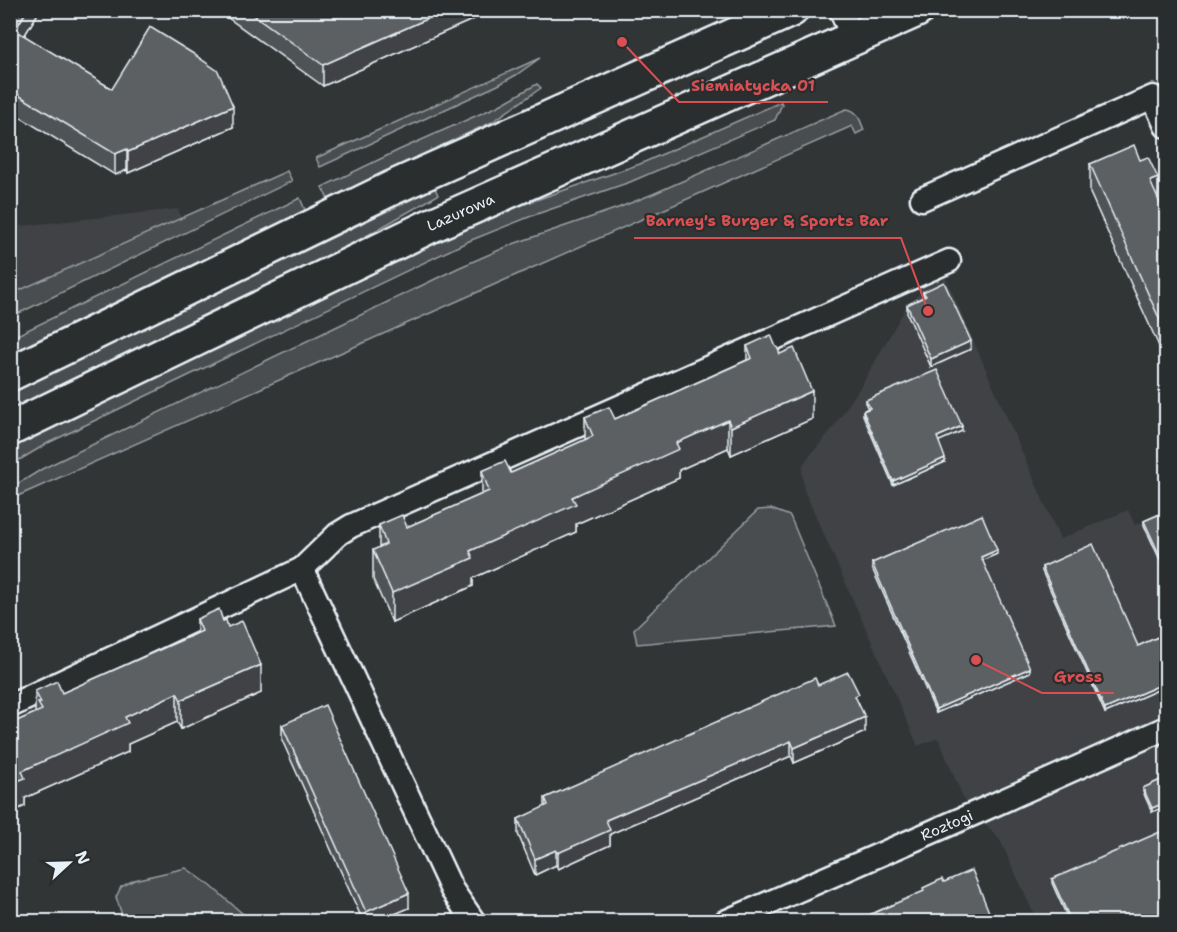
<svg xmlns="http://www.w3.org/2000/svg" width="1177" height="932" font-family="'Shantell Sans',sans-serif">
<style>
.built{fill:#3f4244}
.green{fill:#494d4f;stroke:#989fa4;stroke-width:1.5}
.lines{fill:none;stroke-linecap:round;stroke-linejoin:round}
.minor-casing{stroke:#e8f1f8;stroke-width:27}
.secondary-casing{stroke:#e8f1f8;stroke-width:38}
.minor{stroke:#2a2d2e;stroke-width:22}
.secondary{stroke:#2a2d2e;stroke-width:33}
.wall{fill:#4f5355;stroke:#e8f1f8;stroke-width:1.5}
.shaded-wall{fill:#404345;stroke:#e8f1f8;stroke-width:1.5}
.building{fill:#5c6063;stroke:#e8f1f8;stroke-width:1.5}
.labels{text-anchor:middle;stroke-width:4.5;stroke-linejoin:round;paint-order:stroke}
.street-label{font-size:15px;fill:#e8f1f8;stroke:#2a2d2e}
.leader{fill:none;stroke:#da5052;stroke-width:2}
.callout-dot{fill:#da5052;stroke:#2a2d2e;stroke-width:2}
.callout-label{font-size:16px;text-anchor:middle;font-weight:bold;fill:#da5052;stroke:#2a2d2e;stroke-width:4.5;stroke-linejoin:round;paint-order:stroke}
</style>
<rect width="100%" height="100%" fill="#323536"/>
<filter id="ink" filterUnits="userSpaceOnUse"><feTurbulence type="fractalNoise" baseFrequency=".0167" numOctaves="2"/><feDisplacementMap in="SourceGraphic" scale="12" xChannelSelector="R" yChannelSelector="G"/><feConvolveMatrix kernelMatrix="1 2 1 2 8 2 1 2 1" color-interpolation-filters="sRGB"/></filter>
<g filter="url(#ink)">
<g class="built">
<polygon points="178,209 181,218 11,293 11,227"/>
<polygon points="946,278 1060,539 1128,510 1135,525 1166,512 1166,921 1037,921 1000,840 965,802 938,738 918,746 804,490 802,473 803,464 833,428 861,386 906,307 920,293 919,289"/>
</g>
<g class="green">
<polygon points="540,58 516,75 498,85 320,167 316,158"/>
<polygon points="537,84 541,88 492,122 328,199 322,187 399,150 498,106"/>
<polygon points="781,102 782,104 775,120 630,182 534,215 469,241 48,443 11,465 11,448 317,299 477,223 513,208 640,164"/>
<path d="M846,109C858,110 860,120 864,130L856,134L852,126L11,499V487L26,479L42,469L458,268L513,244L618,208L653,194Z"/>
<polygon points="287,171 292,181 11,317 11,294"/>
<polygon points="435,188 438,195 361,239 11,409 11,393"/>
<polygon points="300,198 305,210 11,353 11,338"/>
<polygon points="771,509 790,516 836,626 637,644 634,629 758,510"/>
<polygon points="186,868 211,886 251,921 124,921 116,897 121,887 134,880"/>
</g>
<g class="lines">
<g class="minor-casing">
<g id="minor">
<polyline points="841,10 853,39"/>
<polyline points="922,199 1153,97 1166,126"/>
<polyline points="302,569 452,890 474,922"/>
<polyline points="10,706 302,569 338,534 351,526 949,261"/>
<path id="s1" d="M725,922L980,811L1166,728"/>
</g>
</g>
<g class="secondary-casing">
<g id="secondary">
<polyline points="10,374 394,187 791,10"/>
<path id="s2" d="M10,429L430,226L917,10"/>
</g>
</g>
<use href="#minor" class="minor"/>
<use href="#secondary" class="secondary"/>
</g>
<g class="wall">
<polygon points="10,10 40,10 24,36 112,89 233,127 128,173 127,170 115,175 10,111"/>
<polygon points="217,10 490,10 490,12 323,86"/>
<polygon points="1090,164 1158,200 1167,219 1167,364 1090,193"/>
<polygon points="923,292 971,349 931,367 907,313 907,305 923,297"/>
<polygon points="747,346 776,347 812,419 731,455 728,448 679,470 679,478 576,524 576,532 473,578 473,586 392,622 373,579 373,550 379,548 379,525 407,527 482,494 482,471 511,473 585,440 585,417 615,419 747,360"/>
<polygon points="866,400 962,431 938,441 945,462 893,485 863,415 863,411 868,408 866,405"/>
<polygon points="1167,511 1167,575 1144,525 1144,521"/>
<polygon points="997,554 982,560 1030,672 936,713 872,568 872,563"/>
<polygon points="1042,567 1138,646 1167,633 1167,686 1105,713 1042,571"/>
<polygon points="197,619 223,621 228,627 261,693 181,729 177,722 128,744 128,752 25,798 25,806 10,813 10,724 35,713 35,691 62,693 197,633"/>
<polygon points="818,685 859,703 865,732 794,763 791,756 610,834 610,845 558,869 556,865 535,875 518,834 518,819 545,807 545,798"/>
<polygon points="282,725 409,908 378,921 363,921 282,740"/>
<polygon points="1167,777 1152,812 1143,792 1143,788"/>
<polygon points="1052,879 1167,921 1069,921 1052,883"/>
</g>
<g class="shaded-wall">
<polygon points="27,10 40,10 15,51 15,30"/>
<polygon points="447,10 490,10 490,12 323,86 323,65"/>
<polygon points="233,106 233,127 128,173 128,152"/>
<polygon points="127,149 127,170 115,175 115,154"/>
<polygon points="1158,178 1158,206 1150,181"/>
<polygon points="971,341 971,349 931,367 931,359"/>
<polygon points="812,391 812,419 731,455 731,427"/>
<polygon points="728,420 728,448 679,470 679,478 576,524 576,532 473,578 473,586 392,622 392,593 470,551 676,443"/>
<polygon points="962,426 962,431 937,442 937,437"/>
<polygon points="945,458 945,462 893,485 893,481"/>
<polygon points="997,550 997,554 981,561 981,557"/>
<polygon points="261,665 261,693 181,729 181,700"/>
<polygon points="1030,668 1030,672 936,713 936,709"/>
<polygon points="1167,682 1167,686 1105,713 1105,709"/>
<polygon points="177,693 177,722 128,744 128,752 25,798 25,806 10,813 10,784 22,771 125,717"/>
<polygon points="865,717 865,732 794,763 794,748"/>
<polygon points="791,741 791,756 610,834 610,845 558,869 558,853 606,820"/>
<polygon points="1167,802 1167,806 1152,812 1152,808"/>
<polygon points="556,850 556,865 535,875 535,859"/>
<polygon points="409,893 409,908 378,921 366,921 366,912"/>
<polygon points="991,917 991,921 982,921"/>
</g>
<g class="building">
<polygon points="10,10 27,10 15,30 112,89 150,27 192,53 218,71 233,106 128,152 127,149 115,154 10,90"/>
<polygon points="247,10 447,10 323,65"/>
<polygon points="1134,145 1140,160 1148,157 1158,178 1150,181 1167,219 1167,336 1090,164"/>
<polygon points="944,282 971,341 931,359 907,305 926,296 923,292"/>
<polygon points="771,335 776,347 777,347 780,354 794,348 812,391 731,427 728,420 676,443 679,449 572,497 576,504 470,551 473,558 392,593 373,550 386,544 379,525 402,515 407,527 489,491 482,471 505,461 511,473 593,436 585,417 609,407 615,419 752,358 747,346"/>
<polygon points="937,370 962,426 937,437 945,458 893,481 863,411 870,408 866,400"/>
<polygon points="1167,511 1167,571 1144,521"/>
<polygon points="982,515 997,550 981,557 1030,668 936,709 872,563"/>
<polygon points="1093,544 1138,646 1167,633 1167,682 1105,709 1042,567"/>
<polygon points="219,609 223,621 226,620 228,627 242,621 261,665 181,700 177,693 125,717 128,723 22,771 25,778 10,784 10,724 42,710 38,703 41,703 35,691 57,681 62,693 202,631 197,619"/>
<polygon points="848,672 859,694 855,696 865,717 794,748 791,741 606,820 610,830 558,853 556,850 535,859 518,819 548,805 545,798 815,678 818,685"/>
<polygon points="325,705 409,893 366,912 282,725"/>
<polygon points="1167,777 1167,802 1152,808 1143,788"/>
<polygon points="1160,832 1167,846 1167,921 1071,921 1052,879"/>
<polygon points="972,870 991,917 982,921 855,921 924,891 923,888 942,879 944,882"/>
</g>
</g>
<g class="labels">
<g class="street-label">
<text dy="5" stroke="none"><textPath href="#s2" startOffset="500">Lazurowa</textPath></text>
<text dy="5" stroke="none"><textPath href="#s1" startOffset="242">Rozłogi</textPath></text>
</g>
</g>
<path class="leader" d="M622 42L679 102H828M928 311L901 238H634M976 660L1042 693H1114"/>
<g class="callout-dot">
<circle cx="622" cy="42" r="6"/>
<circle cx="928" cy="311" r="6"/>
<circle cx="976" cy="660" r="6"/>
</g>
<g class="callout-label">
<text x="753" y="91">Siemiatycka 01</text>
<text x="767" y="226">Barney's Burger &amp; Sports Bar</text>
<text x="1078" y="682">Gross</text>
</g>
<rect width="1177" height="932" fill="none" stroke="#2a2d2e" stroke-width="36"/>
<rect x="18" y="18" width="1141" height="896" fill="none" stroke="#e8f1f8" stroke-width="2" filter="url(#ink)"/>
<g transform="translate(69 863) rotate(68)" stroke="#2a2d2e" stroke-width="4.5" paint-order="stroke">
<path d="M0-4.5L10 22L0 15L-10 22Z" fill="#e8f1f8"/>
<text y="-9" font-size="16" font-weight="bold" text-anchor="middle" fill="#e8f1f8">N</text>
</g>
</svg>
